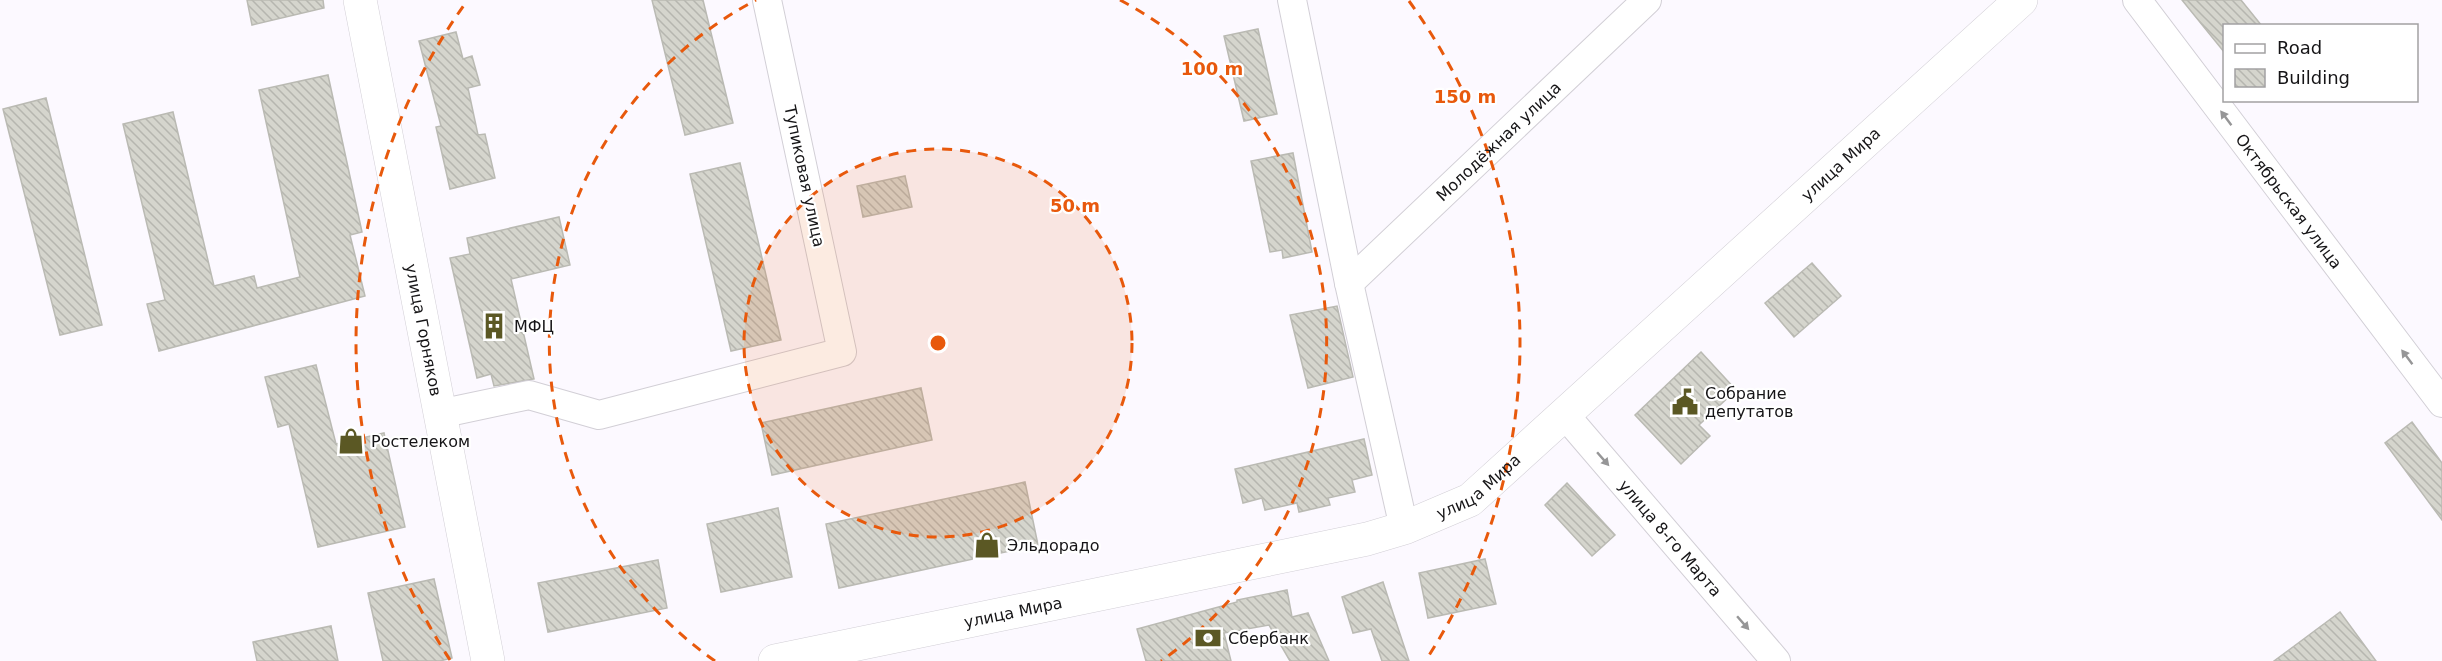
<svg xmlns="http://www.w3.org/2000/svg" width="2442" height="661" font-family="'DejaVu Sans',sans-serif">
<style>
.building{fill:url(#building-back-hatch);stroke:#babab3;stroke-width:1.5}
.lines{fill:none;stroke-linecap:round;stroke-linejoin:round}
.minor-casing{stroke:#d2cfd6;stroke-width:30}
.secondary-casing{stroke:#d2cfd6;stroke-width:34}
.minor{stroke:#fff;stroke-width:28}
.secondary{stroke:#fff;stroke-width:33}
.oneway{fill:#969697}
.ring{fill:none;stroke:#e8590c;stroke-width:3;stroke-dasharray:10 8}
.labels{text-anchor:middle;stroke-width:4.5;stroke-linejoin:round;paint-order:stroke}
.street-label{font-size:16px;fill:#161517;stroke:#fff}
.poi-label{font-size:16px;fill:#161517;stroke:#fff;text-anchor:start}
.centre{fill:#e8590c;stroke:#fff;stroke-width:3}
.ring-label{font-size:18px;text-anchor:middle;font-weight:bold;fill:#e8590c;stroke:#fff;stroke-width:4.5;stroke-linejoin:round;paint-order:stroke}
</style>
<defs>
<pattern id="building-back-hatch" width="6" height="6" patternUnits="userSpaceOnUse" patternTransform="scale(1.5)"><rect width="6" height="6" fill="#d5d5cd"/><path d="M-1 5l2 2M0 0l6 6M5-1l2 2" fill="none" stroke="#b6b6af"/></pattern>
</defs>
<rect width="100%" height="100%" fill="#fcf9ff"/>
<g class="building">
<polygon points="247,0 323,0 324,8 252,25"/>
<polygon points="652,0 703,0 733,123 685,135"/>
<polygon points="2182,0 2241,0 2262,26 2224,26 2224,52"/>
<polygon points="1258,29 1277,114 1244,121 1224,36"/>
<polygon points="456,32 463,59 472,56 480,85 468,88 478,135 485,134 495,178 450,189 436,127 441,126 419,41"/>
<polygon points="328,75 362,232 350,235 365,296 159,351 147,304 165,300 123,124 173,112 214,286 254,276 257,288 300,277 259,90"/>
<polygon points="46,98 102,325 60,335 3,109"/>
<polygon points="1293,153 1312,252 1283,258 1282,250 1270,252 1251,161"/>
<polygon points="740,163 781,340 731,351 690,174"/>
<polygon points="905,176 912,207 863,217 857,186"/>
<polygon points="559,217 570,265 511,279 534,379 494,386 491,374 477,378 450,258 470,254 467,238"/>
<polygon points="1812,263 1841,296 1794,337 1765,303"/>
<polygon points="1337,306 1353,377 1308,388 1290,315"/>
<polygon points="1701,352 1736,390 1699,425 1710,436 1681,464 1635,415"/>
<polygon points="316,365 336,444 384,433 405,527 318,547 289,424 278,427 265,377"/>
<polygon points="921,388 932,440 772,475 761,423"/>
<polygon points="2412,422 2442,463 2442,520 2385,443"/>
<polygon points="1364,439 1372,475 1352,480 1355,492 1328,498 1330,505 1299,512 1297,503 1265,510 1262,498 1243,503 1235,469"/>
<polygon points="1025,482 1038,545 839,588 826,524"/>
<polygon points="1567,483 1615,535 1592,556 1545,505"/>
<polygon points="778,508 792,577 721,592 707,524"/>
<polygon points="1485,559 1496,604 1428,618 1419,573"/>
<polygon points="658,560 667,608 548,632 538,583"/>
<polygon points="434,579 452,658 440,661 383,661 368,593"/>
<polygon points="1383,582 1393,613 1409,661 1382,661 1371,629 1353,633 1342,597"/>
<polygon points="1287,590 1292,617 1308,613 1329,661 1290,661 1269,625 1224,633 1231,661 1146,661 1137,629 1237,602 1237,600"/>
<polygon points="2340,612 2376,661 2274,661"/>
<polygon points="331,626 338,661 257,661 253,642"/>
</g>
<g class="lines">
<g class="minor-casing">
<g id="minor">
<polyline points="1292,0 1349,283 1404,528"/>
<path id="s1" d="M2137,0L2442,403"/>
<path id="s2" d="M1349,283L1647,0"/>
<polyline points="439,414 529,395 599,415 842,352 767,0"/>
<path id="s3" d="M1565,415L1776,661"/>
</g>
</g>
<g class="secondary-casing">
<g id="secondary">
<path id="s4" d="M360,0L488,661"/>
<path id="s5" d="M775,661L1367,539L1404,528L1470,500L2021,0"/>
</g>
</g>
<use href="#minor" class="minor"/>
<use href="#secondary" class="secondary"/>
</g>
<defs><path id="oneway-solid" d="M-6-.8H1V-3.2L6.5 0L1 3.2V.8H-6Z" transform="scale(1.5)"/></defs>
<g class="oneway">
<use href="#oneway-solid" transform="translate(2226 118) rotate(-127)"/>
<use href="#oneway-solid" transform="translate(2407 357) rotate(-127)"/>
<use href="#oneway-solid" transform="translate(1603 459) rotate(49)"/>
<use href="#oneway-solid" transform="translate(1743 623) rotate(49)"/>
</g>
<circle cx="938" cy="343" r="194" fill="#e8590c" fill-opacity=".12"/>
<g class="ring">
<circle cx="938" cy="343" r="194"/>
<path d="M715 661A388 388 0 0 1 756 0M1120 0A388 388 0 0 1 1161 661"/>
<path d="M450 660A582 582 0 0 1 467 1M1409 1A582 582 0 0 1 1426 660"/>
</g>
<defs>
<g id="building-bare" transform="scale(2.07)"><path d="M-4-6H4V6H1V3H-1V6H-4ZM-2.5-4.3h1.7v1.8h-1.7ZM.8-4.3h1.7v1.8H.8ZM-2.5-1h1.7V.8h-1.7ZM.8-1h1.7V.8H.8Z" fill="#5b5824" stroke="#fff" stroke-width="2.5" paint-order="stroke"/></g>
<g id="civic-bare" transform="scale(2.07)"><path d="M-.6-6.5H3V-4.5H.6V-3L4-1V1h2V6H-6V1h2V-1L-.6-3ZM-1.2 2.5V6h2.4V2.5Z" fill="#5b5824" stroke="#fff" stroke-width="2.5" paint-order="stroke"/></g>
<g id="shop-bare" transform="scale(2.07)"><path d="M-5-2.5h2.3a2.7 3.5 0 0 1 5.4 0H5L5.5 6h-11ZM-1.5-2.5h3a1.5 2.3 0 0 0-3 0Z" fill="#5b5824" stroke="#fff" stroke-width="2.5" paint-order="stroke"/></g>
<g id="bank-bare" transform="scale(2.07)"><path d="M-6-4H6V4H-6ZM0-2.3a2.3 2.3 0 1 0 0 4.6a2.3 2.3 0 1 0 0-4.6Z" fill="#5b5824" stroke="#fff" stroke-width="2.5" paint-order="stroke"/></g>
</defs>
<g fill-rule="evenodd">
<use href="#building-bare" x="494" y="326"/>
<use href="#civic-bare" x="1685" y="402"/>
<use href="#shop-bare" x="351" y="441"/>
<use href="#shop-bare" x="987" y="545"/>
<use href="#bank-bare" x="1208" y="638"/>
</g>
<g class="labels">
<g class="street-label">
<text dy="6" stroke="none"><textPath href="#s2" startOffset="206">Молодёжная улица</textPath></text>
<text dy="6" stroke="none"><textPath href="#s5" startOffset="1215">улица Мира</textPath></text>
<text transform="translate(805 176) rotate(78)" y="6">Тупиковая улица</text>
<text dy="6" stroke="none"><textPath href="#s1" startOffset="252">Октябрьская улица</textPath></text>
<text dy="6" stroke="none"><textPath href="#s4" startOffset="336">улица Горняков</textPath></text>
<text dy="6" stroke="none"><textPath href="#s5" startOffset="729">улица Мира</textPath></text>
<text dy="6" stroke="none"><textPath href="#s3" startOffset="162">улица 8-го Марта</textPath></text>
<text dy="6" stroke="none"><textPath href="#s5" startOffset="243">улица Мира</textPath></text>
</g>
<g class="poi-label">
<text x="514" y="332">МФЦ</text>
<text x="1705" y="399">Собрание<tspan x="1705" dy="18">депутатов</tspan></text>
<text x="371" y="447">Ростелеком</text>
<text x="1007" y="551">Эльдорадо</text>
<text x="1228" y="644">Сбербанк</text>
</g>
</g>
<circle cx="938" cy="343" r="9" class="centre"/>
<g class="ring-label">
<text x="1212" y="75">100 m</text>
<text x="1465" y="103">150 m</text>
<text x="1075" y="212">50 m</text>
</g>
<rect x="2223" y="24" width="195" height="78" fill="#ffffff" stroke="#a2a1a2" stroke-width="1.5"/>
<rect x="2235" y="44" width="30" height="9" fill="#ffffff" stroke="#a2a1a2" stroke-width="1.5"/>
<text x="2277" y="54" font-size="18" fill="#161517">Road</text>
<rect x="2235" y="69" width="30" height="18" fill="url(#building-back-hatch)" stroke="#a2a1a2" stroke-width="1.5"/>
<text x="2277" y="84" font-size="18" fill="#161517">Building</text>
</svg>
